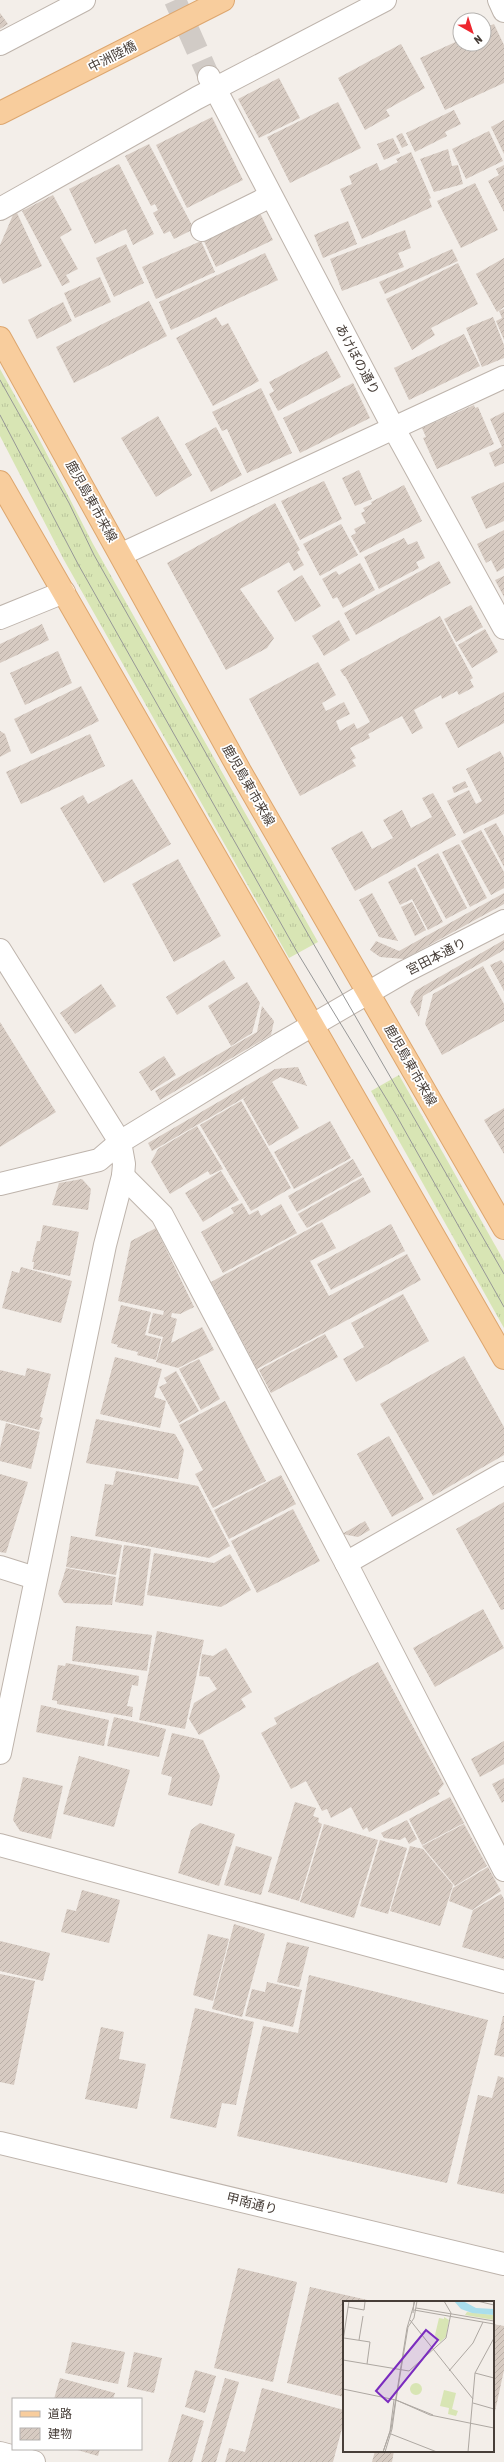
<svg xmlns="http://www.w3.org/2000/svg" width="504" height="2462" font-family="'Asap Condensed','Noto Sans JP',sans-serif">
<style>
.grass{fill:url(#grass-tufts)}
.building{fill:url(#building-hatch)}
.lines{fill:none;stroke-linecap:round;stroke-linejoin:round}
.minor-tunnel{stroke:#d1cbc6;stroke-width:22;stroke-dasharray:22 11;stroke-linecap:butt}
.minor-casing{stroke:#beb4ac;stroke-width:24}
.tertiary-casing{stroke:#beb4ac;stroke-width:24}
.primary-casing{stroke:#dda66e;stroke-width:24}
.minor{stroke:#fff;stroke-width:22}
.tertiary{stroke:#fff;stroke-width:22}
.primary{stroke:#f8cd9d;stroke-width:22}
.tram{stroke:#979797;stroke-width:1}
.labels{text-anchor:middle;stroke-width:3.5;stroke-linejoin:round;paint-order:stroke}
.street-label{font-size:13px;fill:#473e38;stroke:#fff}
.inset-road{fill:none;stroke:#aea8a2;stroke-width:1}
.view{fill:#7b2cbf;fill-opacity:0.15;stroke:#7b2cbf;stroke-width:2}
.inset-edge{fill:none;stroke:#473e38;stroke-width:2}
</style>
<defs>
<pattern id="grass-tufts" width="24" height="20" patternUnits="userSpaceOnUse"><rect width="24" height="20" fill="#d8e5b4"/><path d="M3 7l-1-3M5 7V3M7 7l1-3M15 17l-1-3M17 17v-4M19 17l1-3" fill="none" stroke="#bbc69c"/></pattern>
<pattern id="building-hatch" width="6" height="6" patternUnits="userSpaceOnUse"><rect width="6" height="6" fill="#d7cbc2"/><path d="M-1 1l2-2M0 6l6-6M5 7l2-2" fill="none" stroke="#baafa7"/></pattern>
</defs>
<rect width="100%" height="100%" fill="#f3eee9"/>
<g class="grass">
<polygon points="0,369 37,435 93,544 318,942 289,958 64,560 0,436"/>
<polygon points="399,1075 504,1261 504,1328 371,1091"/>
</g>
<g class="building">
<polygon points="0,13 8,24 0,29"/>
<polygon points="494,24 504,45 504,83 445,110 420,58 460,40 460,44 484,44 484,28"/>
<polygon points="401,44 425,88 386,110 390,116 365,130 338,78"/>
<polygon points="279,78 300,118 259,138 238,99"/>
<polygon points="338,102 361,148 290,183 267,137"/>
<polygon points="454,110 461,124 445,132 447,136 415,152 406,133"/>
<polygon points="212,117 243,180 187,208 156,145"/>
<polygon points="504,120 504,154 491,127"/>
<polygon points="489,131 503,161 466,179 452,149"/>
<polygon points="402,133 408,145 402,148 396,136"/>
<polygon points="393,138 400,153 384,160 377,144"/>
<polygon points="149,144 194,229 174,239 170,231 164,234 153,213 158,210 155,204 151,206 125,156"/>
<polygon points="448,149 452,166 458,165 463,184 434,192 420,159"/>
<polygon points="411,152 431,198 429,199 432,207 362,239 340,189 352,184 349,176 377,163 380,171 398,162 396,159"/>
<polygon points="119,164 154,234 133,245 126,229 95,244 69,189"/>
<polygon points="504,165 504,212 488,181 499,175 496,169"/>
<polygon points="475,183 498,230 461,248 437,201"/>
<polygon points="53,195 72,230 60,237 78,269 66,275 70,282 62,286 22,211"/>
<polygon points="259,211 273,240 216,267 202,237"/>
<polygon points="17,213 42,266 3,284 0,277 0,245 13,215"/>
<polygon points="348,221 357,244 323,258 314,235"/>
<polygon points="405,230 411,248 398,253 404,267 342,291 330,259"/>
<polygon points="201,241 215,272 156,299 142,267"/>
<polygon points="126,244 144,283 114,297 96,258"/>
<polygon points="452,249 458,261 385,294 379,282"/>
<polygon points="265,253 278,280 171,330 159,302"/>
<polygon points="504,258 504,307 497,312 476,274"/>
<polygon points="458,263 478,304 431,328 435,335 412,350 386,299"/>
<polygon points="100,277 111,302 75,318 64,293"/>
<polygon points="149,301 167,336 74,383 56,347"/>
<polygon points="63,302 72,321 37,339 28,320"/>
<polygon points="504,309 504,340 496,321 502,318 499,311"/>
<polygon points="216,317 222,326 228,323 259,381 213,406 176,338"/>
<polygon points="493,317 504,345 504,358 482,367 466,328"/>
<polygon points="464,334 480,366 409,400 394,368"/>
<polygon points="327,351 341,377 278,411 269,394 274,391 269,382"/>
<polygon points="353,383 370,418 300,453 283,418"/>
<polygon points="261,388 292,453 247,473 227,429 222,431 212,412"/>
<polygon points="474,405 475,408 478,407 494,444 437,469 423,438 426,437 422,428"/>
<polygon points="504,412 504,463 495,467 489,453 502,447 490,419"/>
<polygon points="158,416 192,475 156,497 121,438"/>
<polygon points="216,427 242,475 211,492 185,444"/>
<polygon points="359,470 372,499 355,506 342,478"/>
<polygon points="324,481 342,519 300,540 281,501"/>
<polygon points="504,482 504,521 486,529 471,497"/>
<polygon points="404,485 422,521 360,553 351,536 356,533 354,529 366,523 361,513 365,511 363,508 372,504 371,502"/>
<polygon points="275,503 300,550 297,552 304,565 294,571 289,562 240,589 274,638 267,648 226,670 167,563"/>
<polygon points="341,524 358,555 320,576 303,544"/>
<polygon points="504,530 504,568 497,572 491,560 486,563 477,544"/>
<polygon points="404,538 408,545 417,541 425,558 416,562 419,568 379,589 364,557"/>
<polygon points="439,561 451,583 356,635 344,613"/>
<polygon points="360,563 375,590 343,608 337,597 333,599 322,579 336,571 339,575"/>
<polygon points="302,575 321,606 295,622 277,591"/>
<polygon points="504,576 504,597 495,580"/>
<polygon points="471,605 483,627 456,642 444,619"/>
<polygon points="440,616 473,678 470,680 474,687 459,695 457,691 442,699 441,695 414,710 423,728 412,734 402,716 368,734 370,738 350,748 356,758 352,760 356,766 300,796 249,699 318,662 336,695 322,703 326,711 344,702 350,714 336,721 340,731 354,723 357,729 370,722 345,676 344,676 340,670"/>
<polygon points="339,620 350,640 324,656 312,636"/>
<polygon points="42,624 49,640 0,663 0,644"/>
<polygon points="485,629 498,652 472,668 458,645"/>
<polygon points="58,651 72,683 25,705 10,673"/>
<polygon points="81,686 99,721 31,754 14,719"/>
<polygon points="504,692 504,723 458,748 445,723"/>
<polygon points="0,731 5,734 11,751 0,757"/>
<polygon points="90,734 105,766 21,804 6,772"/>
<polygon points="500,751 504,758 504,814 464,834 447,801 469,790 476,804 482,801 466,769"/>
<polygon points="132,779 171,844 104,883 60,808 83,795 88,804"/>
<polygon points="465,781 468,787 454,793 452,787"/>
<polygon points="433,793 456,835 355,891 331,848 362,831 372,849 393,838 383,820 402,810 411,828 432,817 422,798"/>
<polygon points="496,823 504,837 504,867 484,829"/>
<polygon points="481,830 504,872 504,888 491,895 461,841"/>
<polygon points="459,844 487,898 470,907 442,852"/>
<polygon points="438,853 467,908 446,919 417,865"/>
<polygon points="178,859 221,936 174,962 132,884"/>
<polygon points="415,867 443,922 428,930 412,899 400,905 388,882"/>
<polygon points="372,893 398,941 379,937 359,900"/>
<polygon points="504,893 504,904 404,959 380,957 370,950 376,941 399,951"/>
<polygon points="412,902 426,930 415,936 401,907"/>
<polygon points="504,940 504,950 423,996 419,1017 410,1002 415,991"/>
<polygon points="224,960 235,978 177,1015 166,997"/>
<polygon points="501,960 504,964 504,991 490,965"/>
<polygon points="483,966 504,1004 504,1021 442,1055 425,1024 433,994"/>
<polygon points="247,982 260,1003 252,1033 231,1046 208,1006"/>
<polygon points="101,984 116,1006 75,1034 60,1013"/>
<polygon points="262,1006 274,1021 271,1035 160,1100 155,1091 257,1032"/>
<polygon points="0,1022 56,1112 0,1147"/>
<polygon points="164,1056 176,1075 151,1091 139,1072"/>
<polygon points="298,1067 307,1086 280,1077 272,1082 299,1128 269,1146 243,1099 249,1095 152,1151 148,1143 275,1069"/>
<polygon points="241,1101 291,1188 251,1211 200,1125"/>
<polygon points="504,1108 504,1154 484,1120"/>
<polygon points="330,1121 351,1158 294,1189 274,1152"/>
<polygon points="197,1126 223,1169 210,1175 208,1171 170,1194 151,1162 158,1149"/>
<polygon points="353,1159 362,1175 297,1212 288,1196"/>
<polygon points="221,1171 239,1200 203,1222 185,1193"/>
<polygon points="363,1177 371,1192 307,1228 298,1214"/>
<polygon points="82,1179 91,1189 88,1210 52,1205 59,1183"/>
<polygon points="242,1203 249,1215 258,1210 261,1216 281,1204 297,1233 223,1273 201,1232 234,1213 231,1208"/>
<polygon points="322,1222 336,1248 310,1261 329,1296 407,1254 421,1280 257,1369 211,1282"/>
<polygon points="391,1224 405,1251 331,1290 317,1264"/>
<polygon points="43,1225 79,1232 70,1276 33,1269 34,1262 32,1262 37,1241 40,1241"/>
<polygon points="156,1228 194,1307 180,1314 172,1313 171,1317 177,1319 171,1343 202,1327 214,1350 178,1368 156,1362 163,1337 148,1333 153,1313 163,1315 164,1311 118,1301 131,1241"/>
<polygon points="21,1267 72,1281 61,1323 2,1308 12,1271 19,1273"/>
<polygon points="403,1294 429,1341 356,1382 343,1359 364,1347 351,1323"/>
<polygon points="121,1305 151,1312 145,1335 161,1339 156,1360 137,1355 138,1352 117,1347 118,1345 111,1343"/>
<polygon points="325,1334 338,1357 271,1393 259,1370"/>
<polygon points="464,1356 504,1427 504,1455 433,1496 380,1404"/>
<polygon points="115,1357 162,1369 154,1397 166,1401 160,1428 100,1414"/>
<polygon points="199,1359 220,1399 201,1410 179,1369"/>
<polygon points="27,1368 51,1374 40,1417 43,1418 39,1430 0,1420 0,1370 25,1376"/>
<polygon points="176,1371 199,1411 179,1423 159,1387 167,1383 164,1378"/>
<polygon points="225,1401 266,1481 213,1508 195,1474 203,1470 179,1425"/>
<polygon points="96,1419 175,1434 184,1450 178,1479 86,1463"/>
<polygon points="6,1423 40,1432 31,1469 0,1461 0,1448"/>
<polygon points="389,1436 424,1499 392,1517 357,1454"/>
<polygon points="116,1471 198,1486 230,1546 209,1558 95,1536 105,1484 113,1485"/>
<polygon points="0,1474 28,1482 6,1553 0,1552"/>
<polygon points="281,1475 296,1504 229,1539 214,1510"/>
<polygon points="504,1502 504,1609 501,1610 456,1529"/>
<polygon points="293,1509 320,1561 257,1593 231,1541"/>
<polygon points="365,1521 370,1530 358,1537 342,1534"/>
<polygon points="71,1536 122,1545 116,1575 66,1567"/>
<polygon points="124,1545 151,1549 143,1606 115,1602"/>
<polygon points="154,1553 214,1563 230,1554 251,1590 221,1607 147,1595"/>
<polygon points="66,1568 116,1577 112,1605 64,1603 58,1594"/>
<polygon points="483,1609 504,1648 435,1687 413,1648"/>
<polygon points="76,1626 152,1635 147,1671 72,1661"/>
<polygon points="157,1631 204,1640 185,1729 139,1720"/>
<polygon points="226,1648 252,1692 241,1699 246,1707 199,1735 189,1719 194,1703 217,1689 209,1677 199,1676 202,1654 213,1656"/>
<polygon points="378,1662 444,1784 438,1791 440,1794 369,1832 367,1827 363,1830 351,1807 331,1818 327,1809 322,1811 306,1781 291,1789 261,1733 277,1724 274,1718"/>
<polygon points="66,1663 139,1676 138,1686 132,1685 127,1706 133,1707 132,1717 57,1704 57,1701 52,1700 58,1665 65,1666"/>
<polygon points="41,1705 109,1720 104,1746 36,1732"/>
<polygon points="114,1717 166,1729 159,1757 107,1746"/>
<polygon points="172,1733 203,1740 220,1776 212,1806 168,1795 172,1777 161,1774"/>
<polygon points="504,1741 504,1764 480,1777 471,1759"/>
<polygon points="79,1756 130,1770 114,1827 63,1814"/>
<polygon points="23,1777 63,1786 51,1839 20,1831 13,1820"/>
<polygon points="504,1778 504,1801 502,1803 492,1784"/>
<polygon points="450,1797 464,1823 422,1845 409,1819"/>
<polygon points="295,1802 316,1808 313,1816 319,1818 318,1822 322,1824 299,1901 268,1892"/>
<polygon points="407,1820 417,1839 409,1844 405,1837 400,1840 384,1838 381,1833"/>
<polygon points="200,1823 235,1834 219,1886 178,1873 191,1830"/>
<polygon points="324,1824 378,1840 354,1918 300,1902"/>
<polygon points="464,1824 487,1866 455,1886 422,1846"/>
<polygon points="380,1840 407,1848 388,1914 360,1906"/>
<polygon points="236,1846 272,1857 261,1895 224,1885"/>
<polygon points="410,1846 423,1849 453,1885 440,1926 390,1911"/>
<polygon points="488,1867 501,1891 472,1910 449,1901 453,1888"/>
<polygon points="82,1890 120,1900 109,1943 61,1932 67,1909 76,1911"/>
<polygon points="501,1894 504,1899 504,1959 462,1947 473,1910"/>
<polygon points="234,1924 265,1934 242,2017 212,2009"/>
<polygon points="208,1934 229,1939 213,2001 193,1995"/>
<polygon points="0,1941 50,1953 43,1981 0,1971"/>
<polygon points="287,1942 309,1947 299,1987 277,1982"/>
<polygon points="0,1974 35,1981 14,2085 0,2082"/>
<polygon points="309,1975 488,2020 447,2183 237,2136 263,2026 298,2033"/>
<polygon points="267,1982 302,1990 293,2027 245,2016 252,1989 265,1992"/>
<polygon points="195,2008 254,2022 236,2105 222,2103 216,2128 170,2118"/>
<polygon points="503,2016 504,2016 504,2057 494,2055"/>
<polygon points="101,2027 124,2032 119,2059 146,2064 137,2109 85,2099"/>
<polygon points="498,2076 504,2078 504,2194 457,2184 478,2095 492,2098"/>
<polygon points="238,2268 297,2282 273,2382 214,2368"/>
<polygon points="310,2287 372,2301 344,2302 344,2397 287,2383"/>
<polygon points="493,2324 504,2326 504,2370 494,2416"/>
<polygon points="72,2342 125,2352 118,2384 65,2373"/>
<polygon points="134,2352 162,2358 154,2393 127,2387"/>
<polygon points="195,2370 216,2376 205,2413 185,2407"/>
<polygon points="60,2378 115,2393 113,2399 54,2399"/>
<polygon points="225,2378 239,2382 216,2462 201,2462"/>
<polygon points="262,2388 344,2410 344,2421 333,2462 225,2462 229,2448 245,2452"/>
<polygon points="182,2414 204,2421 192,2462 168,2462"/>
<polygon points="74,2449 100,2449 98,2456"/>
<polygon points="375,2451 394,2451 392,2462 372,2462"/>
</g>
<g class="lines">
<polyline class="minor-tunnel" points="175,0 209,77"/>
<g class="minor-casing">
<g id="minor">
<polyline points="499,0 504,11"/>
<polyline points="0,44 84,0"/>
<polyline points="209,77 393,427 504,628"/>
<polyline points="0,209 197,98 385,0"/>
<polyline points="202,230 271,196"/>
<polyline points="122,554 504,377"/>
<polyline points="0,618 64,592"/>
<polyline points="0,950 120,1142 99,1160 0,1184"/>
<polyline points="123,1176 162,1215 346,1563 504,1870"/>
<polyline points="346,1563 504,1473"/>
<polyline points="0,1567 35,1578"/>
<polyline points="0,1845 504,1982"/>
<polyline points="0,2453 34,2462"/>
</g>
</g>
<g class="tertiary-casing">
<g id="tertiary">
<polyline points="0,1753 105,1245 123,1176 124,1164 120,1142 280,1044 404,972 504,921"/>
<polyline points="0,2143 504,2264"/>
</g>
</g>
<g class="primary-casing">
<g id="primary">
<polyline points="0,113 223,0"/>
<polyline points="0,338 240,771 504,1228"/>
<polyline points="0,482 504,1358"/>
</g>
</g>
<use href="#minor" class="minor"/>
<use href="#tertiary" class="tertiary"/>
<use href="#primary" class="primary"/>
<g class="tram">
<polyline points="0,380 69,503 94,555 309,936 504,1274"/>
<polyline points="0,415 78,564 297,952 395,1113 504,1307"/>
</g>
</g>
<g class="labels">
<g class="street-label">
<text transform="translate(112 56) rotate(-27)" y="5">中洲陸橋</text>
<text transform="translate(358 359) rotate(62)" y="5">あけぼの通り</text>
<text transform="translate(92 501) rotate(61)" y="5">鹿児島東市来線</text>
<text transform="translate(249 785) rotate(60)" y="5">鹿児島東市来線</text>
<text transform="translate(436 956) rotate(-27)" y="5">宮田本通り</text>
<text transform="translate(411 1065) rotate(60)" y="5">鹿児島東市来線</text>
<text transform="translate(252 2203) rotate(14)" y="5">甲南通り</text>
</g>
</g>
<g transform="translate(343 2301)">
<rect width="151" height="151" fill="#f3eee9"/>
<path d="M124,11L151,14V19L122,14ZM101,16L106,19L103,36L97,41L92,34L96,17L101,18Z" fill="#d8e5b4"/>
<path d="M67 88a6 6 0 1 1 12 0a6 6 0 1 1-12 0ZM101,89L113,92L109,108L115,110L113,115L105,113L106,107L97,105Z" fill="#d8e5b4"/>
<path d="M111,0H120L133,7L151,8V14L129,12L118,8Z" fill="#a9deec"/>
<path class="inset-road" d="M134,0L151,4M5,6L21,9L22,1M73,7L151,20M71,9L151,23M70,12L71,0M67,19L130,98M1,37L27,41L24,63M16,39L20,15M0,40L6,0M0,59L66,70L103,37L108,12L101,0M106,70L130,42L140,21M132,72L151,77M0,88L53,99L65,26L71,17L74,0M53,99L87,114L151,127M53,99L90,114M130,102L151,108M48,133L94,151M40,151L47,130L51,99M40,151L48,128L64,27L72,0M42,151L49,128L53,99M125,151L132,72L151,37"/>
<path class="view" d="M83,29L95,39L45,101L33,90Z"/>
<rect width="151" height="151" class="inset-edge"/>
</g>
<rect x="12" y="2398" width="130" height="52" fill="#ffffff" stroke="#b5b2af"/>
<rect x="20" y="2411" width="20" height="6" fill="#f8cd9d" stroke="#b5b2af"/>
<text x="48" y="2418" font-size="12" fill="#473e38">道路</text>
<rect x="20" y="2428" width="20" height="12" fill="url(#building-hatch)" stroke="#b5b2af"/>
<text x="48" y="2438" font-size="12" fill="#473e38">建物</text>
<g transform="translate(472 32) rotate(141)"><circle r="19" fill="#ffffff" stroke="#b5b2af"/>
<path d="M0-3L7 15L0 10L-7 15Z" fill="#ed272f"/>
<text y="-6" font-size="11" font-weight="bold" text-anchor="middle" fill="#473e38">N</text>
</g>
</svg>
